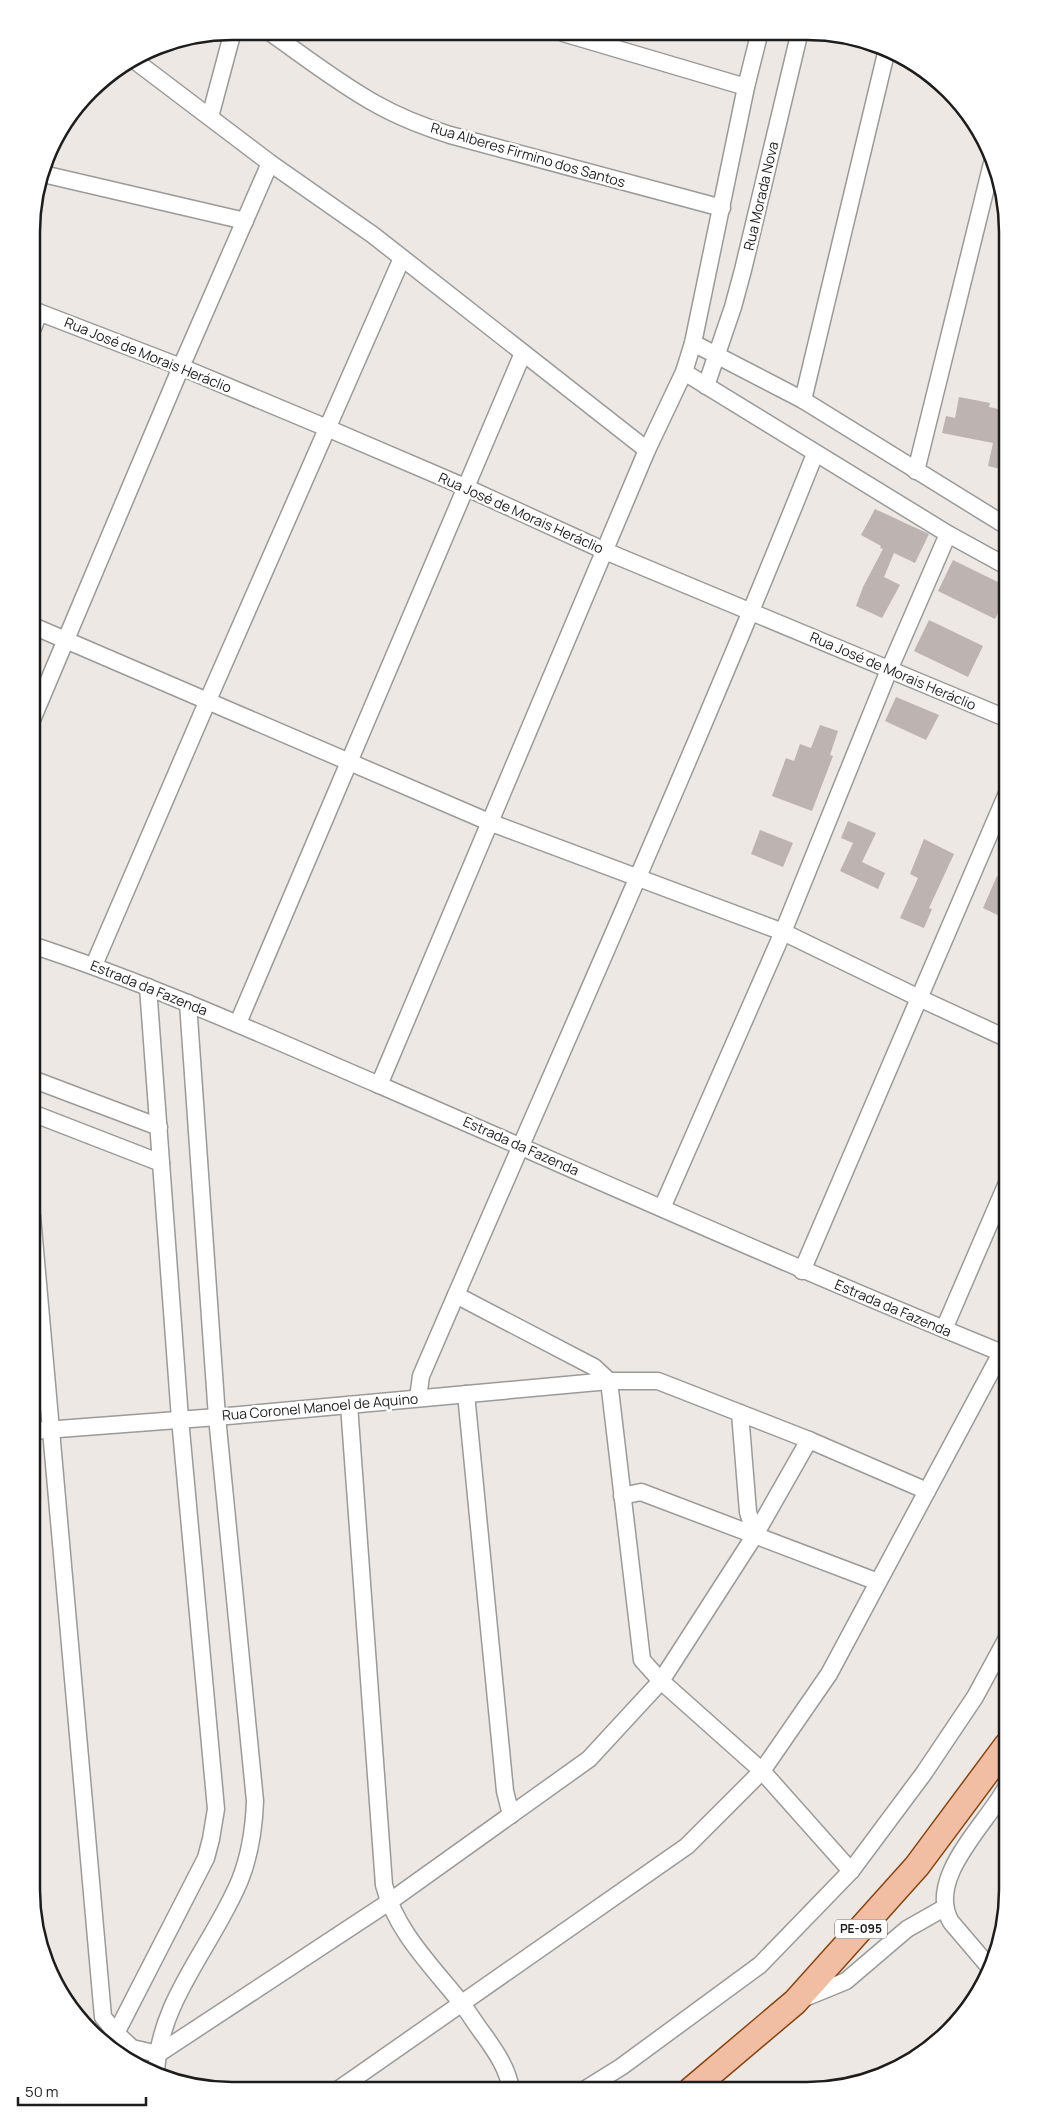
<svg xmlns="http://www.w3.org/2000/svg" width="1039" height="2122" font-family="Manrope,sans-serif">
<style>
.building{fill:#bdb3b1}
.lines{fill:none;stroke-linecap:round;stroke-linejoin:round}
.street-casing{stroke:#9a9a9a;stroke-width:19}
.primary-casing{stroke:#854410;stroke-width:28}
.street{stroke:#fff;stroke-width:16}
.primary{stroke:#f1bea4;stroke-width:25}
.labels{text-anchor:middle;stroke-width:5;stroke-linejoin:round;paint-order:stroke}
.shield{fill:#fff;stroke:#616161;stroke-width:1}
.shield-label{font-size:12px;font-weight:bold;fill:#1d1d1d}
.street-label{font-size:14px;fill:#1d1d1d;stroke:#fff}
.rim{fill:none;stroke:#1d1d1d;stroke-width:2.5}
</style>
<rect width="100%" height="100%" fill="#ede8e4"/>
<g class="building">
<polygon points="959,397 990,403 989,407 1008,411 1008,471 988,466 993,443 942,433 946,416 955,418"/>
<polygon points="875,509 929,534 915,563 894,553 884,577 900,585 882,618 856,606 863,587 883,549 880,548 881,546 861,535"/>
<polygon points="953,560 1008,587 1008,593 995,619 938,591"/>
<polygon points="929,620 983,646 968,677 914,651"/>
<polygon points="896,697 939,715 926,740 885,721"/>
<polygon points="820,725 838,731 830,755 833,756 812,811 772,796 786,758 794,761 800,744 811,748"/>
<polygon points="848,821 876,833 862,862 885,873 878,889 840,871 853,843 841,838"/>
<polygon points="760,830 793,843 783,867 751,854"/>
<polygon points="924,839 954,854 929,908 932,909 924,928 900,918 918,878 910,874"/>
<polygon points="997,876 1008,881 1008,920 983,908"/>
</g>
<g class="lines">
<g class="street-casing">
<g id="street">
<path d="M268,31C304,56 338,83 376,104C399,117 425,127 450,135L722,208"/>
<polyline points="563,33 746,87"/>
<polyline points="134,60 270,163 373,235 647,450"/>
<polyline points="210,117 233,31"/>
<polyline points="43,174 245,221"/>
<polyline points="33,310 181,367 327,428 465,487 605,551 1008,719"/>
<polyline points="33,328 39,313"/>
<polyline points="693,343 803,400 1008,527"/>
<polyline points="684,372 948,534 1008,567"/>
<polyline points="706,386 733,307 743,270 799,35"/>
<polyline points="803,400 887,49"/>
<polyline points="916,471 993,159"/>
<polyline points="33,626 489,822 783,932 919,998 1008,1039"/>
<polyline points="32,720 181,367 270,163"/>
<path d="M32,945C150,984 263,1035 377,1084C587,1175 796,1269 1007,1355"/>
<polyline points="94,965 208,700 402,258"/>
<polyline points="238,1023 523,353"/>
<polyline points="32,1079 159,1127"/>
<polyline points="379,1085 647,450 684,372 693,343 746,87 759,35"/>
<polyline points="32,1113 161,1163"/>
<polyline points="662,1208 783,932 889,670 948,534"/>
<polyline points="32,1216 103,2017 117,2034 132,2048 158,2054 389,1902 589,1759 661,1681 755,1535 809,1440"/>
<polyline points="802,1271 1008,791"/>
<polyline points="456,1295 594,1367 609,1381 642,1660 661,1681 762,1771 851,1871"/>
<polyline points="944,1329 1007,1183"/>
<polyline points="466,1394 505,1791 511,1815"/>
<path d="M418,1398L421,1376C553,1069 691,764 815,454"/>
<path d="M349,1405L384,1885C396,1932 433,1967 462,2004C470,2014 476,2025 484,2035C496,2052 508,2069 511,2090"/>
<polyline points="740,1413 748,1512 755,1535"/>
<polyline points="32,1431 217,1417 609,1381 658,1381 809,1440 927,1491"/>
<polyline points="622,1496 641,1492 878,1582"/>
<path d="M991,1969L951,1922C925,1878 988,1823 1007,1786"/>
<polyline points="802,1999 846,1981 907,1929 944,1908"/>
<polyline points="109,2047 206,1858 211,1839 216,1809 180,1419 148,987"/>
<path d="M156,2076C157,2002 213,1946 240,1880C250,1855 254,1828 255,1801L217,1417L188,1003"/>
<polyline points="339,2089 687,1846 762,1771 829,1674 1001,1353"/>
<polyline points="584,2090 621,2067 760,1965 851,1871 924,1773 975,1697 1007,1638"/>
</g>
</g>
<g class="primary-casing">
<polyline id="primary" points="691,2090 795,2002 917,1866 1007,1745"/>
</g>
<use href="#street" class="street"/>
<use href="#primary" class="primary"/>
</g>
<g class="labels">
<rect class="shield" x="835" y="1919.5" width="52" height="19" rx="4"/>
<g class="shield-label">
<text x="861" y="1933">PE-095</text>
</g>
<g class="street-label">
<text transform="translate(528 155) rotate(16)" y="5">Rua Alberes Firmino dos Santos</text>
<text transform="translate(761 196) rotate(-77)" y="5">Rua Morada Nova</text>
<text transform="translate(148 355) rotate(22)" y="5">Rua José de Morais Heráclio</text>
<text transform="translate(521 513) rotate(24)" y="5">Rua José de Morais Heráclio</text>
<text transform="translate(893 671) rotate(23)" y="5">Rua José de Morais Heráclio</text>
<text transform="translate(149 988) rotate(22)" y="5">Estrada da Fazenda</text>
<text transform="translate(521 1146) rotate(24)" y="5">Estrada da Fazenda</text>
<text transform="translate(893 1308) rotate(23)" y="5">Estrada da Fazenda</text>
<text transform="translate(320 1407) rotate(-5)" y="5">Rua Coronel Manoel de Aquino</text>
</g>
</g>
<path d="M0 0H1039V2122H0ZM232 40H807A192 192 0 0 1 999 232V1890A192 192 0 0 1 807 2082H232A192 192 0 0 1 40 1890V232A192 192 0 0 1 232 40Z" fill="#fff" fill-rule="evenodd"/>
<path class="rim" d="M232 40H807A192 192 0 0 1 999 232V1890A192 192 0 0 1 807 2082H232A192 192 0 0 1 40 1890V232A192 192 0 0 1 232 40Z"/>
<path d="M18 2097v8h128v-8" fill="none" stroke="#1d1d1d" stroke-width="2.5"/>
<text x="25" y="2097" font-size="15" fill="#1d1d1d" stroke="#ffffff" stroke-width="4" paint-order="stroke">50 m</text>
</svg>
